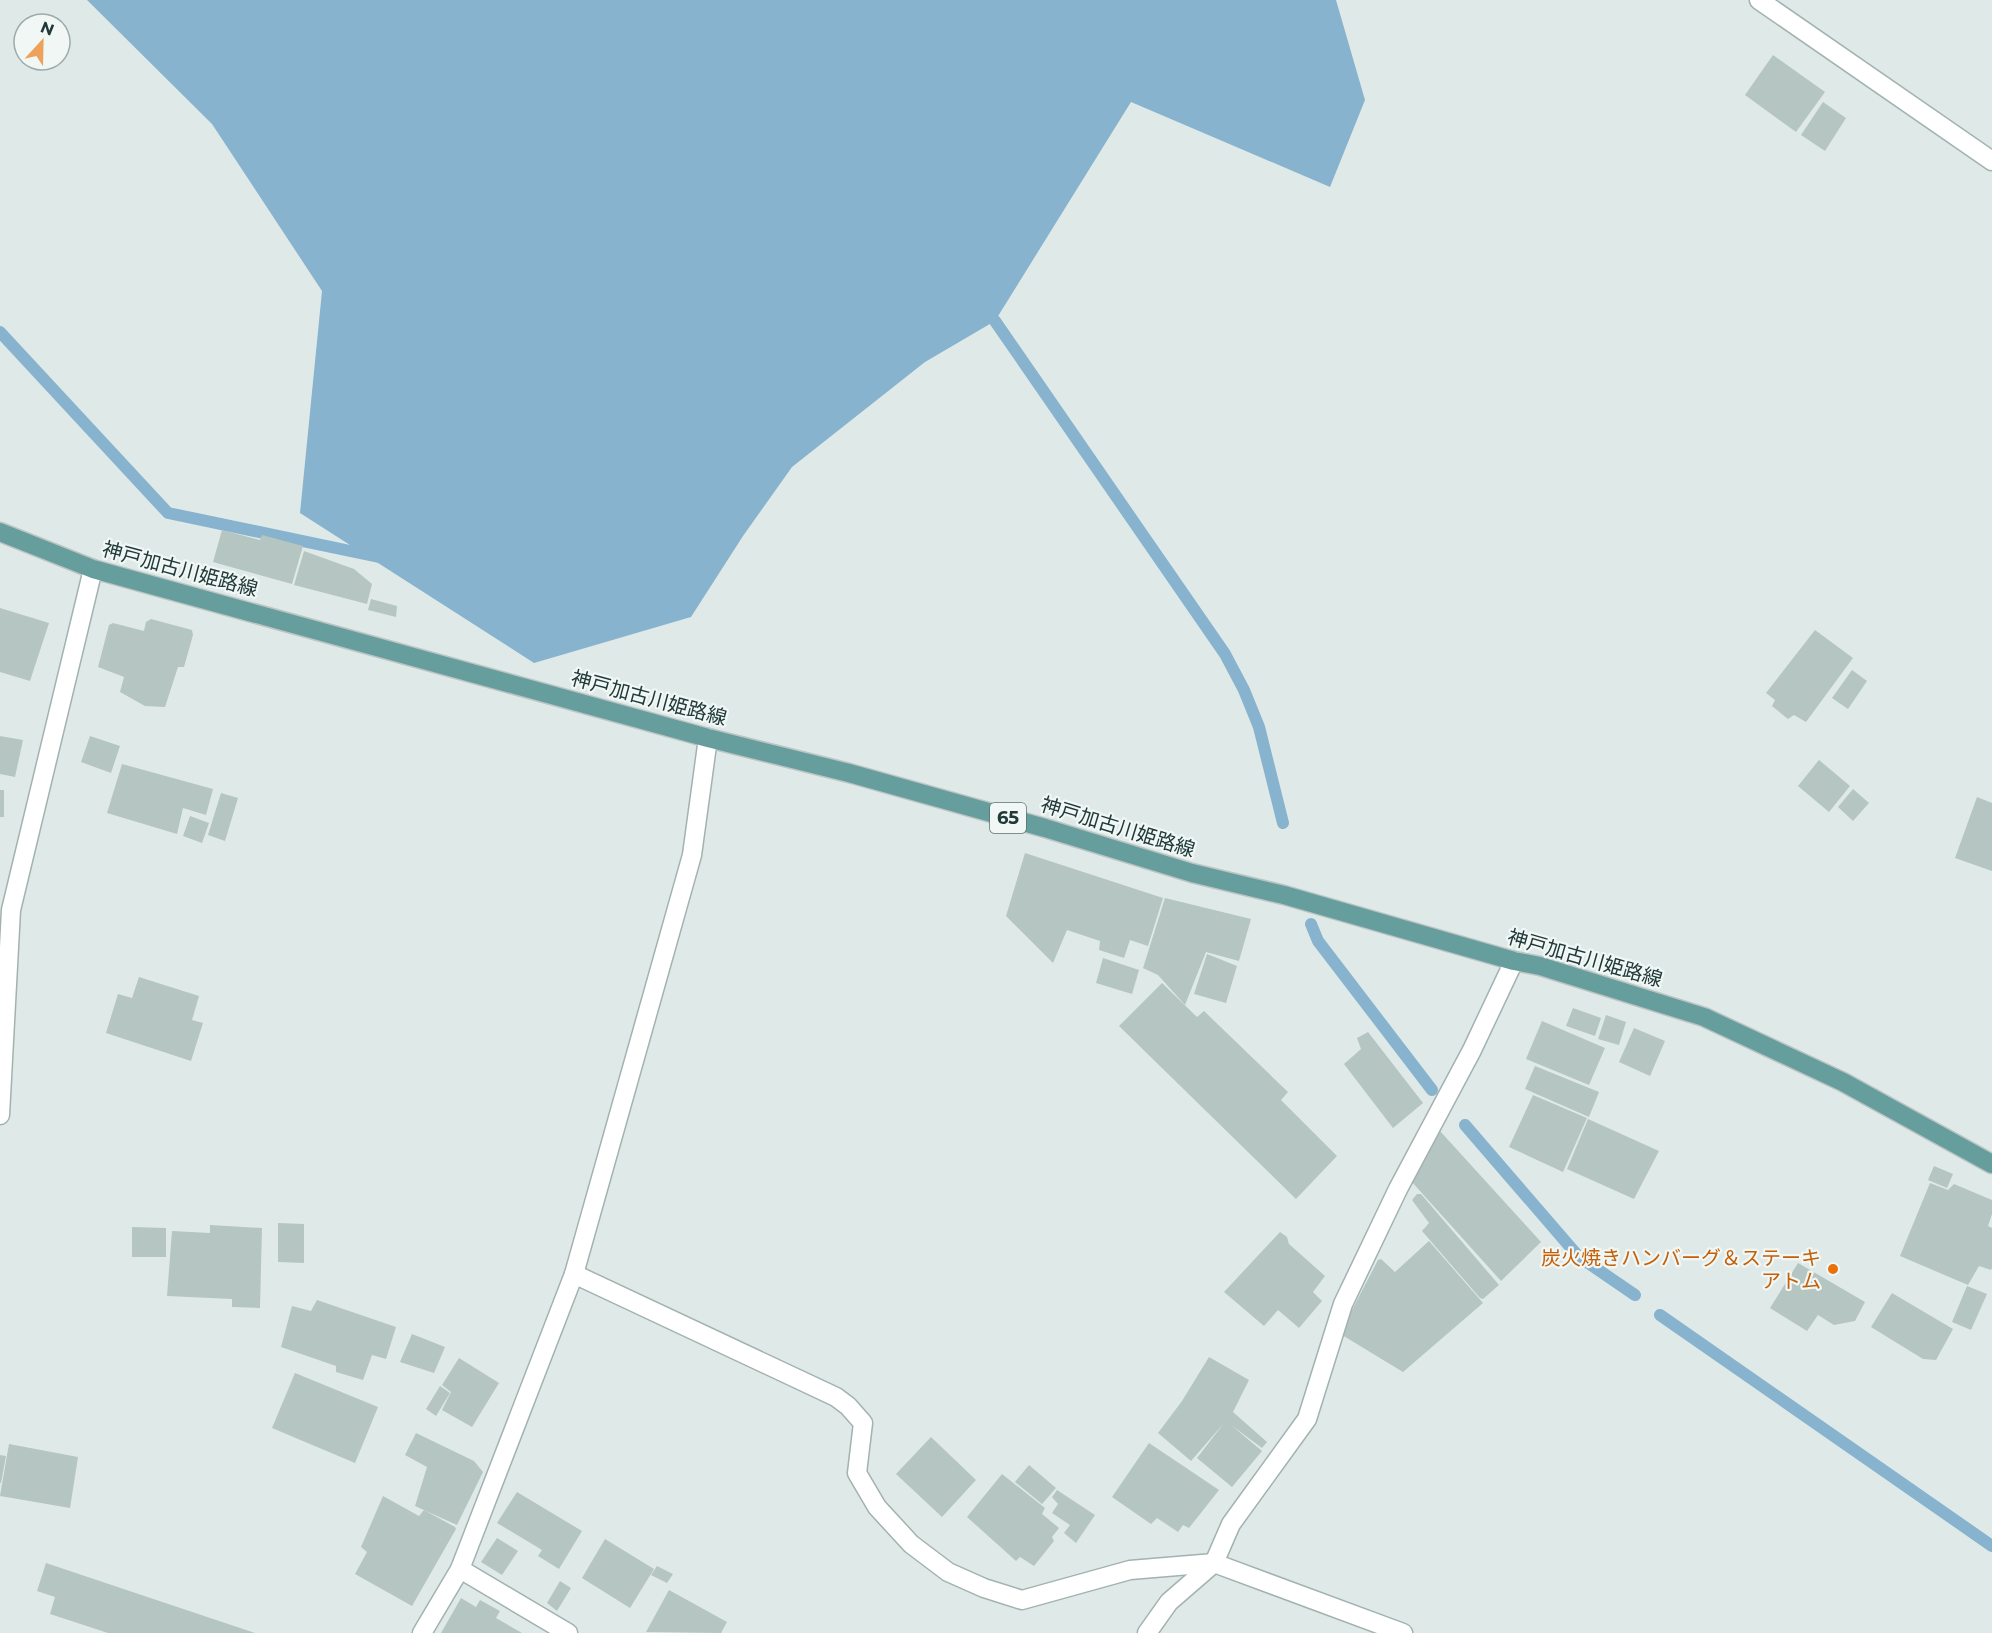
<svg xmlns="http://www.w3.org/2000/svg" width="1992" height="1633" font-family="Montserrat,'Noto Sans JP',sans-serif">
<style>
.water{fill:#88b3ce}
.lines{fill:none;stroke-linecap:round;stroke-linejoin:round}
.stream{stroke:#88b3ce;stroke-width:12}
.building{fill:#b5c5c1}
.street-casing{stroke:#a2b2b0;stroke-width:21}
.primary-casing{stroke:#bcc4c4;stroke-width:21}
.street{stroke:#fff;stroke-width:18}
.primary{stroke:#659e9d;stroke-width:18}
.food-dot{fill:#e8710a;stroke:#f0f7f5;stroke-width:2}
.labels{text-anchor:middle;stroke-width:4.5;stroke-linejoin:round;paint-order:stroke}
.shield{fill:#f0f7f5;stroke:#5f7371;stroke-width:1.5}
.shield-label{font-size:18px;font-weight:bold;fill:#213a39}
.street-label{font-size:20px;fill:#213a39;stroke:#f0f7f5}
.food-label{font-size:20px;fill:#c56008;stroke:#f0f7f5;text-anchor:end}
</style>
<rect width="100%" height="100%" fill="#dfeae8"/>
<polygon class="water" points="87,0 1336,0 1365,100 1330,187 1131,102 995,321 925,362 792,467 743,536 691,617 534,663 300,513 322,291 212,124"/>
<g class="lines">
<g class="stream">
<polyline points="995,321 1225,654 1244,690 1259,727 1283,823"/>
<polyline points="0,332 168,513 379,557"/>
<polyline points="1311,924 1318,941 1432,1090"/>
<polyline points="1465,1125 1578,1256 1635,1295"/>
<polyline points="1660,1315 1992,1546"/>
</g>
</g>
<g class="building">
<polygon points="1773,55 1825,92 1796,132 1745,95"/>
<polygon points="1823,102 1846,118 1825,151 1801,135"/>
<polygon points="222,530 260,540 262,535 303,546 292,584 213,562"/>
<polygon points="304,551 354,569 372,584 367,604 294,585"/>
<polygon points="371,599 397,606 396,617 368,610"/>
<polygon points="0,608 49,623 30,681 0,672"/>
<polygon points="151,619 192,630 193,635 184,667 178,667 165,707 145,706 120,692 124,677 98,667 109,625 113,623 144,631 146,622"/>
<polygon points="1815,630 1853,658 1806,722 1794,715 1788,719 1772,706 1775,700 1766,693"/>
<polygon points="1852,670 1867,681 1848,709 1832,698"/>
<polygon points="0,736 23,740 15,777 0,774"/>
<polygon points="90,736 120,746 111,773 81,762"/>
<polygon points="1819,760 1850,786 1829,812 1798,786"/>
<polygon points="122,764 213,789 206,815 183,808 177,834 107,813"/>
<polygon points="1853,789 1869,803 1853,821 1838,807"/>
<rect x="0" y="790" width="4" height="27"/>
<polygon points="221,793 238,798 225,841 208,835"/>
<polygon points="1977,797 1992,803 1992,871 1955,858"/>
<polygon points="190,816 209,823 202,843 183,836"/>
<polygon points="1025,853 1163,898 1148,946 1130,940 1124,958 1099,950 1100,941 1067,930 1053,963 1006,916"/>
<polygon points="1165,898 1251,919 1239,961 1206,952 1185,1005 1158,975 1143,968"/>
<polygon points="1207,954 1237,966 1226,1003 1194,994"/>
<polygon points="1103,958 1139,970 1132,994 1096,983"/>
<polygon points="139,977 199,996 192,1020 203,1023 191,1061 106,1033 118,994 132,998"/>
<polygon points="1162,983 1197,1017 1204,1011 1288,1092 1281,1100 1337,1156 1296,1199 1119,1026"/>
<polygon points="1573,1008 1601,1018 1595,1036 1566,1026"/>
<polygon points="1606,1015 1626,1022 1619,1045 1598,1039"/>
<polygon points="1542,1021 1605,1048 1589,1085 1526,1059"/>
<polygon points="1634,1028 1665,1041 1650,1076 1619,1062"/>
<polygon points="1368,1032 1423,1103 1393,1128 1344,1064 1361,1049 1357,1038"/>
<polygon points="1535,1066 1599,1092 1589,1117 1525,1089"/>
<polygon points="1533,1095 1587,1118 1563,1172 1509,1147"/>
<polygon points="1588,1119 1659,1151 1634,1199 1567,1169"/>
<polygon points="1440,1131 1541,1242 1501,1281 1411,1181"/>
<polygon points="1934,1166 1953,1174 1947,1188 1928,1180"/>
<polygon points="1930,1183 1948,1190 1954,1184 1992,1200 1992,1214 1988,1226 1992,1228 1992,1268 1991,1270 1979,1266 1968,1285 1900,1256"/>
<polygon points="1417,1194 1421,1194 1499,1285 1483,1299 1480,1298 1422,1231 1429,1223 1412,1200"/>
<polygon points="278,1223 304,1224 304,1263 278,1262"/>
<polygon points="210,1225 262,1228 260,1308 232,1307 232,1299 167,1296 172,1231 210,1233"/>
<polygon points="132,1227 166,1228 166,1257 132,1257"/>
<polygon points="1280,1232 1287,1237 1289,1244 1325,1276 1313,1292 1322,1301 1299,1328 1278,1310 1264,1326 1224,1292"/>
<polygon points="1429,1241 1483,1303 1403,1372 1342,1335 1341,1331 1378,1260 1381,1259 1395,1272"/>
<polygon points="1798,1263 1865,1302 1855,1321 1834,1325 1818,1315 1807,1331 1770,1308"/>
<polygon points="1967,1286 1987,1294 1971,1330 1952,1322"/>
<polygon points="1892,1293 1953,1329 1936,1360 1923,1359 1871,1327"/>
<polygon points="317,1300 396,1327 386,1359 372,1355 363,1380 336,1372 336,1366 281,1347 292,1306 311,1311"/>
<polygon points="412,1334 445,1347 434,1373 400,1362"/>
<polygon points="1209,1357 1249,1380 1233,1412 1267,1442 1262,1448 1231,1425 1262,1451 1232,1487 1197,1458 1224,1423 1191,1461 1158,1433 1182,1401"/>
<polygon points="459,1358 499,1383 472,1427 442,1410 451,1392 442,1385"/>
<polygon points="295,1373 378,1407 355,1463 272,1428"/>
<polygon points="440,1386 450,1393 436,1416 426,1409"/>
<polygon points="416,1433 474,1461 483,1472 457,1525 415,1506 427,1467 405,1455"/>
<polygon points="931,1437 976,1480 942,1517 896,1474"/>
<polygon points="1149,1443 1219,1490 1189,1528 1183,1525 1178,1532 1157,1518 1151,1524 1112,1497"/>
<polygon points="9,1444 78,1457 70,1508 0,1496"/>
<polygon points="0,1455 6,1456 1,1483 0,1483"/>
<polygon points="1029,1465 1056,1488 1042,1504 1015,1482"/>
<polygon points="1002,1474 1045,1508 1042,1514 1059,1528 1052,1537 1054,1541 1034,1566 1020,1557 1016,1561 967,1517"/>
<polygon points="1057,1490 1095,1515 1076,1543 1064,1533 1070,1525 1052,1513 1058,1504 1052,1497"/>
<polygon points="517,1492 582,1531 559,1569 538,1556 542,1550 497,1523"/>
<polygon points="383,1496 419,1516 424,1510 455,1527 456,1529 412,1606 355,1574 367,1552 361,1547"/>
<polygon points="497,1538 518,1551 502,1575 481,1562"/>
<polygon points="605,1539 654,1569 630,1608 582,1578"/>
<polygon points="46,1563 255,1633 108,1633 50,1614 55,1597 37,1591"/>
<polygon points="657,1566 673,1574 667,1583 651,1575"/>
<polygon points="560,1581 571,1588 557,1611 547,1603"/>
<polygon points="669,1590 727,1622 721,1633 646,1632"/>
<polygon points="461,1598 476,1607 480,1600 500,1611 496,1618 522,1633 441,1633"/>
</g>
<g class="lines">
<g class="street-casing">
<g id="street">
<polyline points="1759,0 1992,161"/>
<polyline points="0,1115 11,910 93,569"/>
<polyline points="574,1274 836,1397 848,1406 863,1423 857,1473 877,1507 911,1544 948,1572 984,1588 1022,1600 1130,1570 1214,1563 1403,1633"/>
<polyline points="460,1569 568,1633"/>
<polyline points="422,1633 460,1569 574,1274 692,855 708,738"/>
<polyline points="1147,1633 1169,1602 1214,1563 1231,1524 1307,1419 1343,1304 1398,1189 1472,1050 1514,961"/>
</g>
</g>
<g class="primary-casing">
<polyline id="primary" points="0,532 93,569 708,738 849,773 1045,828 1192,873 1284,895 1514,961 1540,966 1704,1017 1843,1082 1992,1164"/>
</g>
<use href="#street" class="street"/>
<use href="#primary" class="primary"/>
</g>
<circle class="food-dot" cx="1833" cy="1269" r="6"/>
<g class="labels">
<rect class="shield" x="990" y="803" width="36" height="30" rx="4.5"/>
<g class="shield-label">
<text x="1008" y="824">65</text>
</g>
<g class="street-label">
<text transform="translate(180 569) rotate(15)" y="7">神戸加古川姫路線</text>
<text transform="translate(649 698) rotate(15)" y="7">神戸加古川姫路線</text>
<text transform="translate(1118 827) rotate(17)" y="7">神戸加古川姫路線</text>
<text transform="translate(1585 958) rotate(16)" y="7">神戸加古川姫路線</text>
</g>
<g class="food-label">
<text x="1821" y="1265">炭火焼きハンバーグ＆ステーキ<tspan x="1821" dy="23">アトム</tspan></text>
</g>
</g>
<g transform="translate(42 42) rotate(22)"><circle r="28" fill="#f0f7f5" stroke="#9dabaa" stroke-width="1.5"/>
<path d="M0-4.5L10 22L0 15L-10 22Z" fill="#eda15a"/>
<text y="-9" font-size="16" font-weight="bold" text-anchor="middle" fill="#213a39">N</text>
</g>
</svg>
